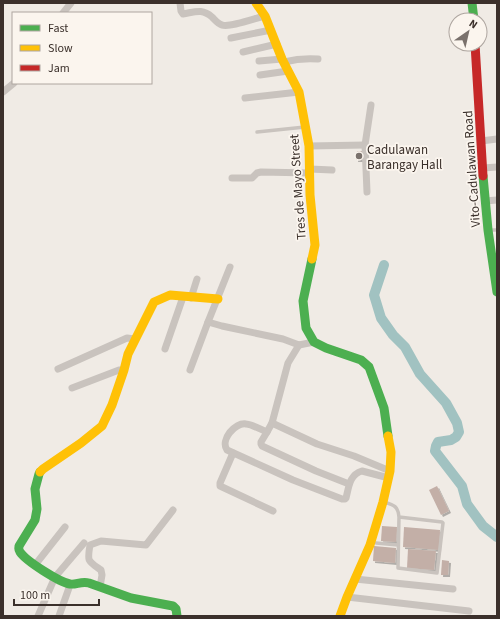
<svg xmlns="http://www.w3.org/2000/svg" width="500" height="619" font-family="'Source Sans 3',sans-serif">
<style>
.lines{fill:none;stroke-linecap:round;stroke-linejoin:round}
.river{stroke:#a1c2c1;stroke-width:10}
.building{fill:#c3afa7;filter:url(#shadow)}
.lane{stroke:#c9c3be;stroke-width:3.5}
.street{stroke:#c9c3be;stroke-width:7}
.fast{stroke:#4caf50;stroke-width:9}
.slow{stroke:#ffc107;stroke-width:9}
.jam{stroke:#c62828;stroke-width:9}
.poi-dot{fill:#7a716c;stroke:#fbf5ee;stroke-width:1.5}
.labels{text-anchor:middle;stroke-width:3.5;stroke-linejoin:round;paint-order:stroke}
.poi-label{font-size:13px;fill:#3b302b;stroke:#fbf5ee;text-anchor:start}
.street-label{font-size:13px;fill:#3b302b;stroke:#fbf5ee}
</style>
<defs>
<filter id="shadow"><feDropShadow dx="2" dy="2" stdDeviation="0" flood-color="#0004"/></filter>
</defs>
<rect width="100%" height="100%" fill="#f0ebe5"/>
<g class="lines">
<polyline class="river" points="384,265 374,295 381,318 393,335 405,347 420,374 446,403 457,423 459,432 456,437 451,440 438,442 436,446 435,451 462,486 467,504 483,526 497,537"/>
</g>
<g class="building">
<polygon points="357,151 362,151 362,160 356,160"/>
<polygon points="437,486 449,511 441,515 429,490"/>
<polygon points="382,526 397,527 396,542 381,541"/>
<polygon points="404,527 440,530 439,550 403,547"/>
<polygon points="374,546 396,548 395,563 373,561"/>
<polygon points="408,549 436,551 434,570 407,568"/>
<polygon points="442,560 449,561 448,575 441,575"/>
</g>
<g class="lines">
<g class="lane">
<polyline points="257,132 305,127"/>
<polyline points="490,230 497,230"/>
<path d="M384,502C394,505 398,506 399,517L398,568L437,573L443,523L442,522L399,517"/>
<polyline points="376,543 398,545"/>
</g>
<g class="street">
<path d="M180,3L181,11L183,14C195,12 202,8 212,17C215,20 218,24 222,25C229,28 256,18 265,16"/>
<polyline points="63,13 71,3"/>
<polyline points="231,38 271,30"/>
<polyline points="243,52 277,44"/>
<polyline points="259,61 282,59"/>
<path d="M284,62C296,59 306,58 318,59"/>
<polyline points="260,75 288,71"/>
<polyline points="3,92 14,83"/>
<polyline points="245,98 299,92"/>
<polyline points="481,141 497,139"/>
<polyline points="309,146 365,145"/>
<polyline points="483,168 497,167"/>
<polyline points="310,169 332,170"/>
<polyline points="232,178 252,178 257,173 261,172 310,173"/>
<polyline points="367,192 365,145 371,105"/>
<polyline points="485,201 497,200"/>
<polyline points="191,298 197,279"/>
<polyline points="208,322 222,326 283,339 299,345 314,342"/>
<path d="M299,345L288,363L272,423L267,432C262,430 251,424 246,424C235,422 220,440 227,450L293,480L342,499H345L346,498C349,487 349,475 362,471L389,478"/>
<polyline points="165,349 183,297"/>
<polyline points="58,369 127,338 135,339"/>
<polyline points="190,370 208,322 230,267"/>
<polyline points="72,388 119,370 124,370"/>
<polyline points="272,423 317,444 354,456 390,471"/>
<polyline points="267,432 261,442 261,444 262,446 316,471 349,484"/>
<polyline points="233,453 220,483 220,486 273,511"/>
<polyline points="35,565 65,527"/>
<polyline points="355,579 453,589"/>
<path d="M100,587L102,575L101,570C88,561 87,562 90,545L101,541L146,545L173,510"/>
<polyline points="347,597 469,611"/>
<polyline points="38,616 55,577 84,543"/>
<polyline points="59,616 70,585"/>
</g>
<g class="fast">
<polyline points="472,3 474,20"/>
<polyline points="483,176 488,230 497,292"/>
<polyline points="312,259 303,301 306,328 314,342 326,348 361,360 369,367 384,408 388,436"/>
<path d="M40,472L39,474L35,489L37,509L35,520L19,546C19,549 18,549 20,552C26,561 59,582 70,584C76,585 81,581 89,583L131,598L173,606L176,609L177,616"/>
</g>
<g class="slow">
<polyline points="256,3 265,16 282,59 299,92 309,146 310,195 315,245 312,259"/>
<polyline points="40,472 43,469 81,443 102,426 112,405 124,370 128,354 154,302 170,295 218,299"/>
<polyline points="340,616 347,597 370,545 383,502 390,471 391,452 388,436"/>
</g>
<polyline class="jam" points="475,44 483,176"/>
</g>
<circle class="poi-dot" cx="359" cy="156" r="4"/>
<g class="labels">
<g class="poi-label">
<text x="367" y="154">Cadulawan<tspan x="367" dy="15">Barangay Hall</tspan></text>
</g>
<g class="street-label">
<text transform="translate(471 169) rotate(-94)" y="5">Vito-Cadulawan Road</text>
<text transform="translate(297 187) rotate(-94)" y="5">Tres de Mayo Street</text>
</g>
</g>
<rect width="500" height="619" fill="none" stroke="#3b302b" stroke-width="8"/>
<rect x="12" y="12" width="140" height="72" fill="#fbf5ee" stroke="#aea6a0"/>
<rect x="20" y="25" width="20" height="6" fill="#4caf50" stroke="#aea6a0"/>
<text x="48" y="32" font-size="12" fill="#3b302b">Fast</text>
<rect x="20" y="45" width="20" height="6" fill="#ffc107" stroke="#aea6a0"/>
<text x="48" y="52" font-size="12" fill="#3b302b">Slow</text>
<rect x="20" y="65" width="20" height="6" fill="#c62828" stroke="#aea6a0"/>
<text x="48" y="72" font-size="12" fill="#3b302b">Jam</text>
<g transform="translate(468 32) rotate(34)"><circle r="19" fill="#fbf5ee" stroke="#aea6a0"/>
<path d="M0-3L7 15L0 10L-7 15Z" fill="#7a716c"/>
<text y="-6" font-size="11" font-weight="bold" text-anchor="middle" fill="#3b302b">N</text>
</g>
<path d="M14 599v6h85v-6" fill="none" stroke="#3b302b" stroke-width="2"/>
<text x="20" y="599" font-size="12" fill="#3b302b" stroke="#fbf5ee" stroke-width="3" paint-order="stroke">100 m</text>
</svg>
